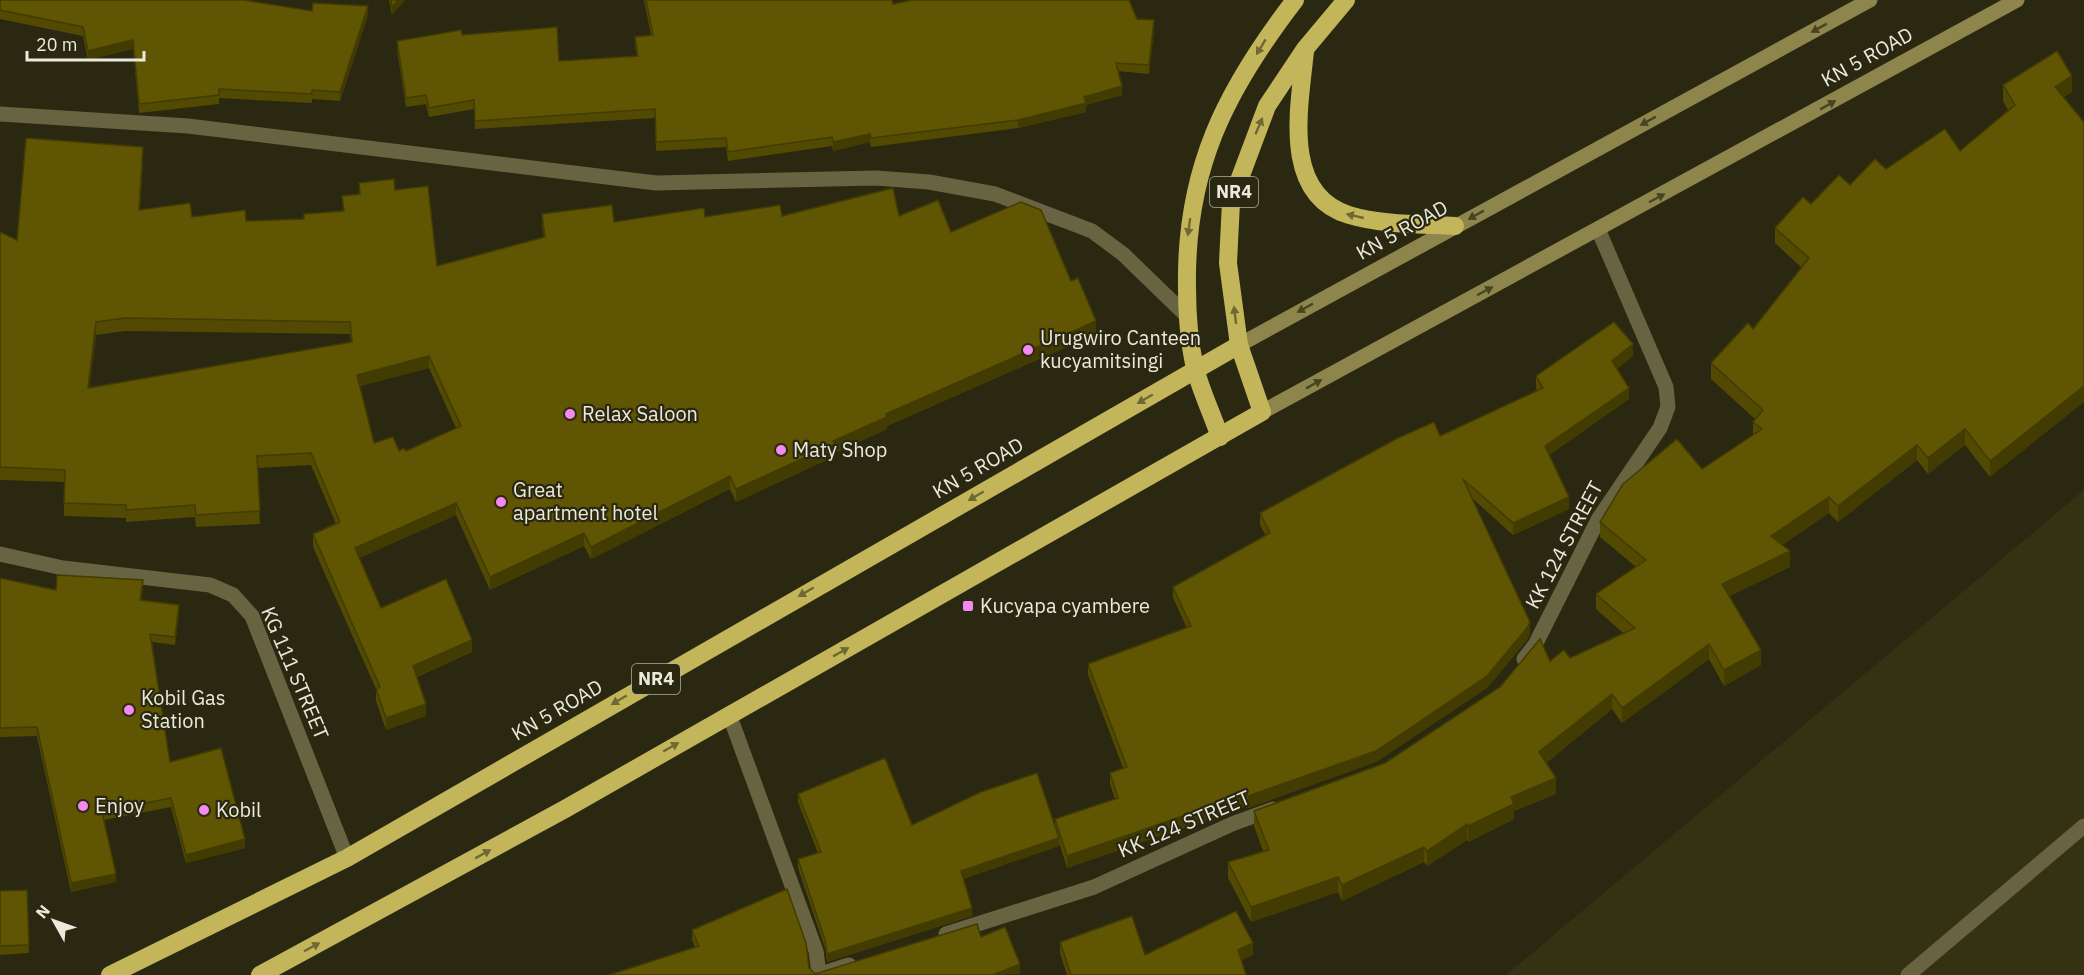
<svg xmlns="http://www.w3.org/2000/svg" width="2084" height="975" font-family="'IBM Plex Sans',sans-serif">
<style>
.built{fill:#353113}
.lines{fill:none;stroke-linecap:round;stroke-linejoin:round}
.lane{stroke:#686441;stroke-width:15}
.street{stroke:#686441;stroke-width:15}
.secondary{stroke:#8d854c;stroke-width:15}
.highway{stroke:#c3b65a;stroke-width:18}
.wall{fill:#524903;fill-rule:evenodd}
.shaded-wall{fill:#423c02}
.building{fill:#5f5503;stroke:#423c02;stroke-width:1.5;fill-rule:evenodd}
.oneway{fill:#484423}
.oneway2{fill:#6f6832}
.poi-dot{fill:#f589ef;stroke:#2b2812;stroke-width:2}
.labels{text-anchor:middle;stroke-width:4.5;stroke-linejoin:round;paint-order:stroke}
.shield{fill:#2b2812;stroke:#b1af9f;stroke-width:1.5}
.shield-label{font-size:18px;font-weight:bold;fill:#ebe9dc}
.street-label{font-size:20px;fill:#ebe9dc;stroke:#2b2812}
.poi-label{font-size:20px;fill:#ebe9dc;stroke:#2b2812;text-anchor:start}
</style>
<rect width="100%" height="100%" fill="#2b2812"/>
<polygon class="built" points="2084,490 2084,975 1506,975"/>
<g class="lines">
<polyline class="lane" points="1908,975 2084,826"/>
<g class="street">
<polyline points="0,114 188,126 656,183 876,178 929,182 995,194 1092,231 1123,254 1187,316"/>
<polyline points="0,554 63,568 210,585 233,595 252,616 347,858"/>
<polyline points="1524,659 1535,645 1599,518 1660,428 1668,407 1666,387 1598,229"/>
<polyline points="729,714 816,951 819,973"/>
<polyline points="946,934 1094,887 1232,824 1273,809"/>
<polyline points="818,975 849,965"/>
</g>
<g class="secondary">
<polyline points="1239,345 1870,0"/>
<polyline points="1262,412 2017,0"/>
</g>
<g class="highway">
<path d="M1305,51C1300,104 1280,194 1349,215C1382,225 1421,224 1455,226"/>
<path d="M1220,437C1212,414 1201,391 1195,368C1189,342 1187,314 1187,287C1185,170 1225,91 1295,0"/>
<polyline points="110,975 347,858 1239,345"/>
<polyline points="260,975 565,809 1262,412 1239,345 1228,263 1231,202 1267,106 1305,49 1346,0"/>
</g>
</g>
<g class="wall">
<polygon points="0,0 312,11 368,15 340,101 312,99 312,103 219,98 219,104 139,113 133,49 88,60 83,36 0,19"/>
<polygon points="389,0 405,0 392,15"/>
<polygon points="644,0 892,0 893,4 1137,19 1154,29 1149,74 1118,71 1122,95 1086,105 1086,112 1018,128 871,147 870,142 833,151 832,146 728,161 726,147 656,151 655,118 475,129 474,109 429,117 426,104 406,107 397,50 397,41 462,35 559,61 637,56 635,46 635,37 651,35"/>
<polygon points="2003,85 2072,92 2063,97 1990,477 1965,445 1928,474 1917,460 1838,522 1829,513 1782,545 1790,567 1729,596 1761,665 1724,686 1709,659 1622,723 1612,709 1546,763 1556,794 1514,811 1514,819 1468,842 1467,840 1427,866 1424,862 1342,901 1338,892 1251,922 1228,878 1228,862 1263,851 1254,826 1254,811 1385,763 1550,661 1570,658 1623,633 1596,609 1596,594 1636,567 1600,537 1600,522 1702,469 1753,435 1753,422 1755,419 1711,379 1711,363 1753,329 1802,268 1775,243 1775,228 1811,204 1886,169 1960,151 2008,110 2003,101"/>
<path d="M143,159L140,210L192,217L246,221L304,219L343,211L342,196L359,194V183L395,190L437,266L544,238L542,226V214L614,222L705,217L782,216H899L951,232L1071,281L1096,334L887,426V429L835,453V456L736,502L730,489L591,559L584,546L490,590L456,515L359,558L381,608L472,652L417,677L426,716L386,730L376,701V689L313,547V534L336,524L311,465L258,468L260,524L196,527L195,517L126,522V518L64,516V482L0,480V232L17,240ZM125,331L350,334L351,342L89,388L96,335ZM429,368L456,428L406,451H399L374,443L360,386Z"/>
<polygon points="1633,356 1617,369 1629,399 1549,455 1569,509 1513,535 1473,499 1530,634 1527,640 1487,688 1376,762 1248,808 1247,806 1067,868 1059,842 1059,846 963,879 972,916 827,962 825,948 798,868 798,859 818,853 798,802 798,794 912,825 1055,827 1055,819 1115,799 1110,784 1110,773 1123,768 1088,675 1088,664 1187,628 1173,598 1173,587 1266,536 1260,525 1260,513 1440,436 1537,391 1536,388 1536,376"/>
<polygon points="0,578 56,590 143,589 141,601 179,613 175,645 152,642 170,762 245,848 186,863 171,807 104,820 116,882 71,892 37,736 0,737"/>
<polygon points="27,890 29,953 0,955 0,891"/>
<polygon points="692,930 809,968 815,974 981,937 1020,974 609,975 695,947 692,940"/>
<polygon points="1060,942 1145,955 1253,955 1241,960 1246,975 1067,975 1060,953"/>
</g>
<g class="shaded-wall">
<polygon points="398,0 405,0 392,15 392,7"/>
<polygon points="368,6 368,15 340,101 340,92"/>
<polygon points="1154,20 1154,29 1149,74 1149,65"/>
<polygon points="133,40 133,49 88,60 88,51"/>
<polygon points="2072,76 2072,92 2055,103 2055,87"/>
<polygon points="1122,86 1122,95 1086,105 1086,112 1018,128 1018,120 1084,97"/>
<polygon points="870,134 870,142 833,151 833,142"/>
<polygon points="143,147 143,159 139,222 139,210"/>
<polygon points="1096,321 1096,334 887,426 887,429 835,453 835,456 736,502 736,489 833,441 886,414"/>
<polygon points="96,322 96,335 88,400 88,388"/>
<polygon points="1633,344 1633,356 1612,373 1612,361"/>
<polygon points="429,356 429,368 357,387 357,375"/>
<polygon points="2084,386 2084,402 1990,477 1990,461"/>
<polygon points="1629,388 1629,399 1545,457 1545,446"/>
<polygon points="1965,429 1965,445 1928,474 1928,458"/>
<polygon points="1917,445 1917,460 1838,522 1838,506"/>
<polygon points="730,476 730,489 591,559 591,547"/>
<polygon points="1569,497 1569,509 1513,535 1513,523"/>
<polygon points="1829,497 1829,513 1771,552 1771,536"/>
<polygon points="456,503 456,515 355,560 355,548"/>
<polygon points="584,533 584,546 490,590 490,577"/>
<polygon points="1790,551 1790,567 1722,600 1722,584"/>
<polygon points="143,580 143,589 140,609 140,600"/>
<polygon points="179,605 179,613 175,645 175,637"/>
<polygon points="1530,622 1530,634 1527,640 1487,688 1376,762 1248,808 1248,796"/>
<polygon points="472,640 472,652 413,678 413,666"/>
<polygon points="1709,644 1709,659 1622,723 1622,708"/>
<polygon points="1761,650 1761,665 1724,686 1724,670"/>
<polygon points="1612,694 1612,709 1539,768 1539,752"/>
<polygon points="426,704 426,716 386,730 386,718"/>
<polygon points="1556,778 1556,794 1514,811 1514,819 1468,842 1468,826 1511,797"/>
<polygon points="1247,794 1247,806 1067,868 1067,856"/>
<polygon points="1467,824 1467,840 1427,866 1427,851"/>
<polygon points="1059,838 1059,846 961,879 961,871"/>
<polygon points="245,839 245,848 186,863 186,855"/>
<polygon points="1424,847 1424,862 1342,901 1342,885"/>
<polygon points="116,874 116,882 71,892 71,883"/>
<polygon points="1338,877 1338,892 1251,922 1251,907"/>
<polygon points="972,908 972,916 827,962 827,954"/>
<polygon points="1253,943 1253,955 1238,962 1238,950"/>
<polygon points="1020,964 1020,974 993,975"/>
</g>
<g class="building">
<polygon points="0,0 243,0 312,11 313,3 368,6 340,92 312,90 312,94 219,89 219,95 139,104 133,40 88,51 83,27 0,10"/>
<polygon points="391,0 398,0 392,7"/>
<polygon points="646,0 892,0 893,4 912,0 1129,0 1137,19 1154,20 1149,65 1116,63 1122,86 1084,97 1086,103 1018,120 871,138 870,134 833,142 832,137 728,152 726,138 656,142 655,109 475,121 474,100 429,108 426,95 406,98 397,41 461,30 462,35 557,27 559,61 638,56 635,37 653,35"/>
<polygon points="2057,51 2072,76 2055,87 2084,122 2084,386 1990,461 1965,429 1928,458 1917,445 1838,506 1829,497 1771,536 1790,551 1722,584 1761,650 1724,670 1709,644 1622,708 1612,694 1539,752 1556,778 1511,797 1514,804 1468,826 1467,824 1427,851 1424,847 1342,885 1338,877 1251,907 1228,862 1269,850 1254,811 1385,763 1500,687 1540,639 1550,661 1564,650 1570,658 1635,628 1596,594 1646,560 1600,522 1623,484 1677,439 1702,469 1762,429 1753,422 1763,410 1711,363 1748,323 1753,329 1809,258 1775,228 1803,197 1811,204 1839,175 1850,185 1875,159 1886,169 1945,129 1960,151 2015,105 2003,85"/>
<path d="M26,138L143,147L139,210L190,203L192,217L245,210L246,221L304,219V214L344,211L342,196L360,194L359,183L394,179L395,190L428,186L437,266L545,237L542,214L612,205L614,222L704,208L705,217L780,205L782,216L893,188L899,216L938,200L951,232L1021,202L1041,210L1071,281L1078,278L1096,321L886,414L887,417L833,441L835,444L736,489L730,476L591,547L584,533L490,577L456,503L355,548L381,608L446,579L472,640L413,666L426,704L386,718L376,689L380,687L313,534L340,522L311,453L257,456L260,511L196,515L195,505L126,510V505L64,503L65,470L0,467V232L17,240ZM125,318L350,322L352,342L88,388L96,322ZM429,356L461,426L406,451L404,448L399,451L393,437L374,443L357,375Z"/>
<polygon points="1614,322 1633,344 1612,361 1629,388 1545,446 1569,497 1513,523 1463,479 1530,622 1527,628 1487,676 1376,751 1248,796 1247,794 1067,856 1055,819 1118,798 1110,773 1127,767 1088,664 1191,626 1173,587 1270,533 1260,513 1398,438 1434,422 1440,436 1543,388 1536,376"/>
<polygon points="57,575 143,580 140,600 179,605 175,637 150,634 170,762 221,748 245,839 186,855 171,798 102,812 116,874 71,883 37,727 0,728 0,578 56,590"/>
<polygon points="885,758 912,825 981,792 1037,773 1059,838 961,871 972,908 827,954 825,940 798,859 821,852 798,794"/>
<polygon points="787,889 806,943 809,968 815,974 977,924 981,937 1005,927 1020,964 993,975 609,975 699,946 692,930"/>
<polygon points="27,890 29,945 0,946 0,891"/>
<polygon points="1236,911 1253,943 1238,950 1246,975 1071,975 1060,942 1132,916 1145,955"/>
</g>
<defs><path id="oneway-solid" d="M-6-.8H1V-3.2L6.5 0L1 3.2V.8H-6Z" transform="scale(1.5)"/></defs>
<g class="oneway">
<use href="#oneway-solid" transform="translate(1819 28) rotate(151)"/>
<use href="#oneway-solid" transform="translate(1828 105) rotate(-29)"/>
<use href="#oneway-solid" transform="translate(1648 121) rotate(151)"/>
<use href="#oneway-solid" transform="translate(1657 198) rotate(-28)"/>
<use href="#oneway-solid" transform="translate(1476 215) rotate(151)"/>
<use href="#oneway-solid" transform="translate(1485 291) rotate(-28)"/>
<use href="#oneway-solid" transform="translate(1305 308) rotate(151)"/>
<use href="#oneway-solid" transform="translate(1314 384) rotate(-29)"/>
</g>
<g class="oneway2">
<use href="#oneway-solid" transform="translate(1261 47) rotate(121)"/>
<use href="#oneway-solid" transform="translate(1259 126) rotate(-67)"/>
<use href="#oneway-solid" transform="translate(1355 216) rotate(-167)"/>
<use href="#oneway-solid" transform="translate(1189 227) rotate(98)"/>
<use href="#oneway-solid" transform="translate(1235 315) rotate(-97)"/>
<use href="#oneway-solid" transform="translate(1145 399) rotate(150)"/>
<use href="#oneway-solid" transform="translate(976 496) rotate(150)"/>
<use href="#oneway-solid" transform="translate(806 592) rotate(150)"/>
<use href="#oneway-solid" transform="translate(841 652) rotate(-29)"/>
<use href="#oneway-solid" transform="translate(619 700) rotate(150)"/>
<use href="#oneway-solid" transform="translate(671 747) rotate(-30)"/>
<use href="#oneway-solid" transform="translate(483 854) rotate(-29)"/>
<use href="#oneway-solid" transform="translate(312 947) rotate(-28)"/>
</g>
<g class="poi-dot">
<circle cx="1028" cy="350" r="6"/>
<circle cx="570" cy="414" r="6"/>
<circle cx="781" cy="450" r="6"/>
<circle cx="501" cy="502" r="6"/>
<rect x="962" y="600" width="12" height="12" rx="3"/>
<circle cx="129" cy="710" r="6"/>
<circle cx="83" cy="806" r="6"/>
<circle cx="204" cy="810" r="6"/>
</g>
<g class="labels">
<g class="shield">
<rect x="1210" y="177" width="48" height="30" rx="4.5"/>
<rect x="632" y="664" width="48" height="30" rx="4.5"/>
</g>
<g class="shield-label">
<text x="1234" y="198">NR4</text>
<text x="656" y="685">NR4</text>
</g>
<g class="street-label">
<text transform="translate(1867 57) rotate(-29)" y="7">KN 5 ROAD</text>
<text transform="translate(1402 230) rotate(-29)" y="7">KN 5 ROAD</text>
<text transform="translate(978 468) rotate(-30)" y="7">KN 5 ROAD</text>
<text transform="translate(1564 545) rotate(-62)" y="7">KK 124 STREET</text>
<text transform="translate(295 673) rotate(67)" y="7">KG 111 STREET</text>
<text transform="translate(557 710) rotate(-30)" y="7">KN 5 ROAD</text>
<text transform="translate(1184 824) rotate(-23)" y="7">KK 124 STREET</text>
</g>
<g class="poi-label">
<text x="1040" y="345">Urugwiro Canteen<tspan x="1040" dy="23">kucyamitsingi</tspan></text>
<text x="582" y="421">Relax Saloon</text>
<text x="793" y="457">Maty Shop</text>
<text x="513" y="497">Great<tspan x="513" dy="23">apartment hotel</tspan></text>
<text x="980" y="613">Kucyapa cyambere</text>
<text x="141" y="705">Kobil Gas<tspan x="141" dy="23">Station</tspan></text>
<text x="95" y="813">Enjoy</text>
<text x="216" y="817">Kobil</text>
</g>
</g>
<g transform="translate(54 921) rotate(310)" stroke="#2b2812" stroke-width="4.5" paint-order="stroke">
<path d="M0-4.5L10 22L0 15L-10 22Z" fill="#ebe9dc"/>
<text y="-9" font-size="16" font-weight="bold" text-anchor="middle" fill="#ebe9dc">N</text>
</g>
<path d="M27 51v9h117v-9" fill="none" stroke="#ebe9dc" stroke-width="3"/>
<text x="36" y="51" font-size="18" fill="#ebe9dc" stroke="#2b2812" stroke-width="4.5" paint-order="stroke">20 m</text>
</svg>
